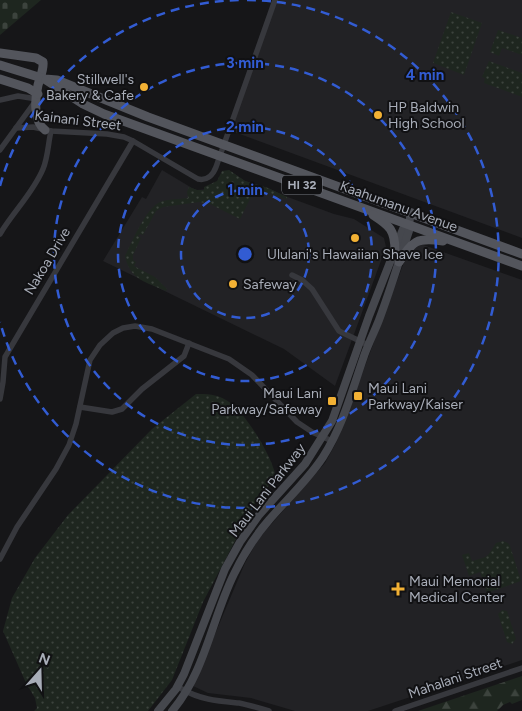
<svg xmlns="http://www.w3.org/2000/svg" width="522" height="711" font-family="Figtree,sans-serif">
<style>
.built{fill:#222225}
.grass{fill:url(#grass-dots)}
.forest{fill:url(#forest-firs)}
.cemetery{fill:url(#cemetery-stones)}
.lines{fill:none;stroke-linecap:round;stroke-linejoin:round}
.street{stroke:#37383d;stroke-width:5.5}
.secondary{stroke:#45474d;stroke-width:8}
.primary{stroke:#53555c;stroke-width:9}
.ring{fill:none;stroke:#325cd3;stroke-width:2.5;stroke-dasharray:9 6}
.poi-dot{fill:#f2b134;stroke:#111113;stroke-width:2}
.labels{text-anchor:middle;stroke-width:4;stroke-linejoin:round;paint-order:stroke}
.shield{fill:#111113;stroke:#7b7e86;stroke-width:1}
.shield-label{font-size:12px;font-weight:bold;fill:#a8adb8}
.poi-label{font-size:14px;fill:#a8adb8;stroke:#111113;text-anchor:start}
.street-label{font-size:14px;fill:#a8adb8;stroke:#111113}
.centre{fill:#325cd3;stroke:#111113;stroke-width:2.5}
.ring-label{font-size:15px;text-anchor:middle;font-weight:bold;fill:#325cd3;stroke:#111113;stroke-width:4;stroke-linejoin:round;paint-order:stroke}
</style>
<defs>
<pattern id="grass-dots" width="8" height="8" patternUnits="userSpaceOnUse" patternTransform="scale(1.25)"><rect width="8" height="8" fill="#1e261f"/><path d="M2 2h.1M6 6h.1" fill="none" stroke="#3c433d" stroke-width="1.8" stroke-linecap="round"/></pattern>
<pattern id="forest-firs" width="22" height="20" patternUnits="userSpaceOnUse" patternTransform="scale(1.25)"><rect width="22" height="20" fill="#1e261f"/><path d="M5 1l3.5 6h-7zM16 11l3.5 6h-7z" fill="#3c433d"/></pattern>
<pattern id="cemetery-stones" width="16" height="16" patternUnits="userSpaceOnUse" patternTransform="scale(1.25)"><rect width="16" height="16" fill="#1e261f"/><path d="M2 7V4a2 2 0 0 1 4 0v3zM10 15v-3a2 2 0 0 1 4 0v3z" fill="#3c433d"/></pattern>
</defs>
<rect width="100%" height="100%" fill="#161618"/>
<g class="built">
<polygon points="275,0 522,0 522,238 229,130"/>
<polygon points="162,170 192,188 197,190 209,189 216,186 229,170 245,181 268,188 285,196 334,214 354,219 384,238 386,247 335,386 284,349 103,261 142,197 146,199"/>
<polygon points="412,241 522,280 522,660 368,711 295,711 251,698 208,693 193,686 245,563 259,538 312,478 325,463 336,443"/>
</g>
<g class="grass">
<polygon points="451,12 482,23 464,75 433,63"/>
<polygon points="498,30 522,38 522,55 502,48 499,56 490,52"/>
<polygon points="489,61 522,73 522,97 484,83 485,78 482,77"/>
<path d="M229,170L245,181L268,188L287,197V199L255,189L240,219L210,204L200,202L163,207L156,211L143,235L140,234L138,236L141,238L133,255V260L136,262L134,266L155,277L167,289L166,291C146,282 130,280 125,256C132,242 146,208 160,202C168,199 179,199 188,198L187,192L189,187L197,190H204V187L217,181L222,171Z"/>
<path d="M196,394C207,394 216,394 226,400C244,410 270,453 275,473L270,484L254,505L203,602L172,680L148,711H34L37,708L35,698L26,683L3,631L12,598L35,558L68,515L152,429Z"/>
<path d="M503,541L508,543L510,546L521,581L487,593L480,572L469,576L462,555L469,553L472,561C490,556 486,558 496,543Z"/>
<polygon points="502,610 507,611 516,639 512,644 507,642 498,614"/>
</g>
<polygon class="forest" points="522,676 522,700 512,704 510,702 503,705 497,711 418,711"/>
<polygon class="cemetery" points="0,0 41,0 0,35"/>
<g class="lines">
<g class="street">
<polyline points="0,100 18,96 37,99 0,150"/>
<path d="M16,128L33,127L51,131L107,134L124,137L133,141L198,179C207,181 213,175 216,167L275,0"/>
<path d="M0,234C13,212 33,193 43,169C48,157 48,144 51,131"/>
<polyline points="292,275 302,280 312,289 339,331 368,345"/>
<polyline points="0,399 3,382 5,357 133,141"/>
<polyline points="80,407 112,412 122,409 142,389 184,356 189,343"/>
<polyline points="0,559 17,527 56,469 69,445 76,424 90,360 100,345 113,333 123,328 135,326 152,329 229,359 252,375 297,422 312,432 332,441"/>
<path d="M182,689C201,700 218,701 239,703C249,705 259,708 269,711"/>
<polyline points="395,711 522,668"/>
</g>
<g class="secondary">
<polyline points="158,711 176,689 184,674 225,569 240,542 259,515 305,464 332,421 369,316 403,229 409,224"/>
<path d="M172,711C205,673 212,618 234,574C243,555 255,536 269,520C287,499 308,480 323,457C343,425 351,394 363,359C367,346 374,333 379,320C390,291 399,261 409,231V224L411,212"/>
</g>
<g class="primary">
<path d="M0,53L36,58L43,62C44,69 40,78 38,85C35,98 33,121 45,130"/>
<polyline points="0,65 45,79 57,80 148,117 522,254"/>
<polyline points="0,79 28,88 38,94"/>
<polyline points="46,80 83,104 104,114 522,266"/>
<path d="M373,215C390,226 395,230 395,251"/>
<path d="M399,262C413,241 416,237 443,241"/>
</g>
</g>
<g class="ring">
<circle cx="245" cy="254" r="64"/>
<circle cx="245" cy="254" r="127"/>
<circle cx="245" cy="254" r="191"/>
<path d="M0 186A254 254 0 0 1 243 0M247 0A254 254 0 1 1 0 322"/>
</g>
<g class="poi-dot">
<circle cx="144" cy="87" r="5"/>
<circle cx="378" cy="115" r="5"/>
<circle cx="355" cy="238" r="5"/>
<circle cx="233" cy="284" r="5"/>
<rect x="353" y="391" width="10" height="10" rx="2.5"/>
<rect x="327" y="396" width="10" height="10" rx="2.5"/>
<path d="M395.5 581.5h5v5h5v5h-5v5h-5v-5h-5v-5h5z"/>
</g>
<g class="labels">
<rect class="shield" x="282" y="175.5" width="40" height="19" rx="4"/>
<g class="shield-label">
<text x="302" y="189">HI 32</text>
</g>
<g class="poi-label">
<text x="134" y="84" text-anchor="end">Stillwell's<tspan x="134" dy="16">Bakery &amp; Cafe</tspan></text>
<text x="388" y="112">HP Baldwin<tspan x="388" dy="16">High School</tspan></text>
<text x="355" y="259" text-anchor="middle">Ululani's Hawaiian Shave Ice</text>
<text x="243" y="289">Safeway</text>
<text x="368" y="393">Maui Lani<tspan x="368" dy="16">Parkway/Kaiser</tspan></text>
<text x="322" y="398" text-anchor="end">Maui Lani<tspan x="322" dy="16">Parkway/Safeway</tspan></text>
<text x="409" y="586">Maui Memorial<tspan x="409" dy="16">Medical Center</tspan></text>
</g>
<g class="street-label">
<text transform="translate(78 120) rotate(7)" y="5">Kainani Street</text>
<text transform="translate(399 206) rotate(20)" y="5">Kaahumanu Avenue</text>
<text transform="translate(47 261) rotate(-59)" y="5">Nakoa Drive</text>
<text transform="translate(267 490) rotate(-52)" y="5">Maui Lani Parkway</text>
<text transform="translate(455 678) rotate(-19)" y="5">Mahalani Street</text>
</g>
</g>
<circle cx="245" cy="254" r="8" class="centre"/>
<g class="ring-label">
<text x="245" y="68">3 min</text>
<text x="425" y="80">4 min</text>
<text x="245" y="132">2 min</text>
<text x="245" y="195">1 min</text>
</g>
<g transform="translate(40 671) rotate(20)" stroke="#111113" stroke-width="4" paint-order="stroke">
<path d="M0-4L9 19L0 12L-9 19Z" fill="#a8adb8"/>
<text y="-8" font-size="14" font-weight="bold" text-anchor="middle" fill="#a8adb8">N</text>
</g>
</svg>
